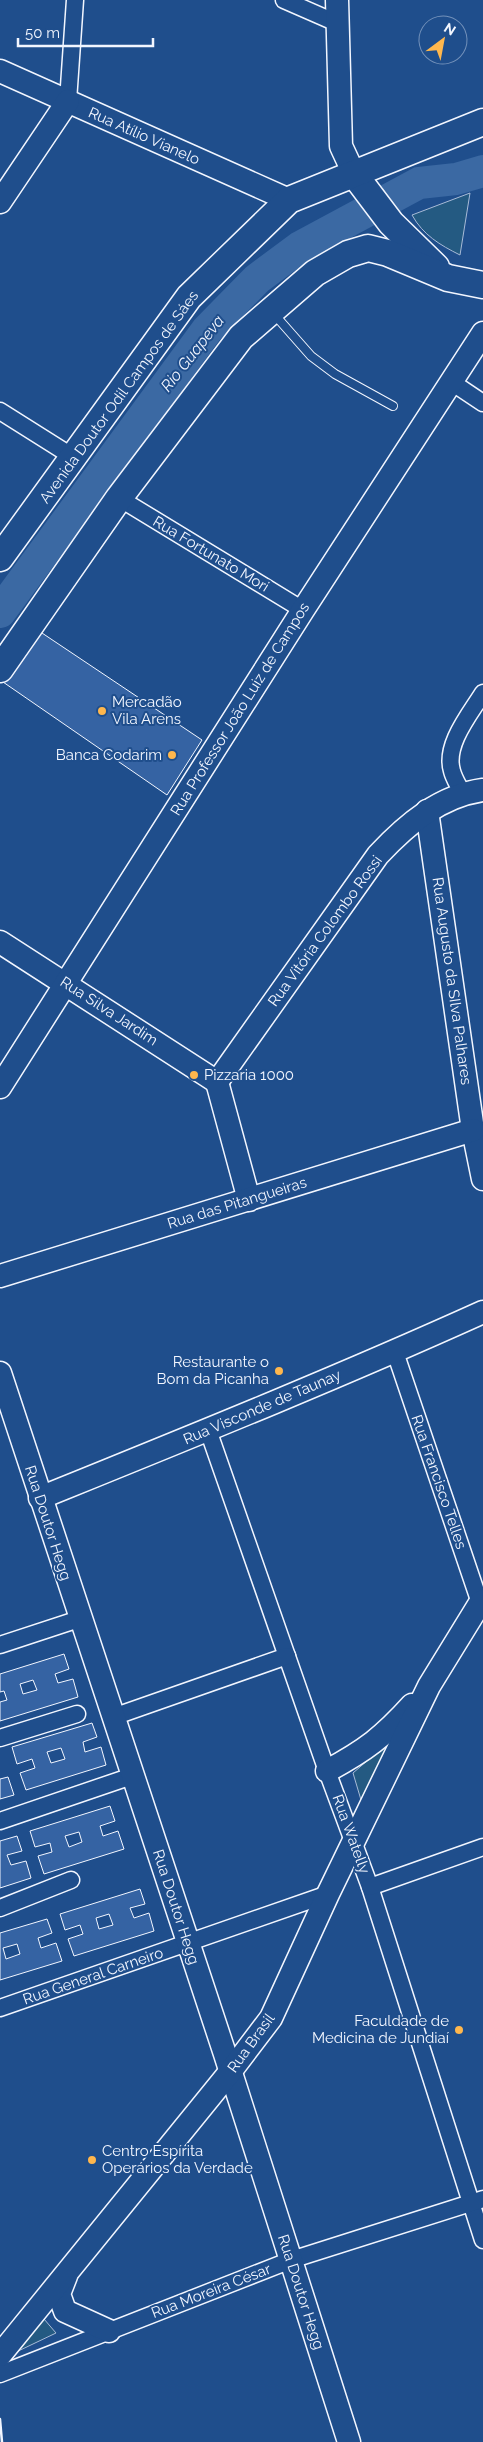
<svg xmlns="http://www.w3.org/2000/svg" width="483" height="2442" font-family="Raleway,sans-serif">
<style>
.green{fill:#245a82;stroke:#a8bbd7}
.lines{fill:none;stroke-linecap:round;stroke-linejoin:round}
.river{stroke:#3b69a3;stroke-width:32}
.building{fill:#3563a3;stroke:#f2f6ff;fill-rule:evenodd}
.lane-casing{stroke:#f2f6ff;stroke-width:10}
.street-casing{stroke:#f2f6ff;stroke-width:19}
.secondary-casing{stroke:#f2f6ff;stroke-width:25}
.primary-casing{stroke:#f2f6ff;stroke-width:29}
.lane{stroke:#1f4e8c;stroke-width:8}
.street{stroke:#1f4e8c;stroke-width:16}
.secondary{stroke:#1f4e8c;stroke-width:22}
.primary{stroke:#1f4e8c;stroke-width:26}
.wall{stroke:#f2f6ff;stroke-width:2.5}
.poi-dot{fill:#ffb74d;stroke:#1f4e8c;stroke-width:2}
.labels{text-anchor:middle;stroke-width:4;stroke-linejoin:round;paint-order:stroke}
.street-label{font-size:15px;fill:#f2f6ff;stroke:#1f4e8c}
.poi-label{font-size:15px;fill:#f2f6ff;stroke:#1f4e8c;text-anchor:start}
.water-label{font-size:16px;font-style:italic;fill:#f2f6ff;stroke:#1f4e8c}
</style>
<rect width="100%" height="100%" fill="#1f4e8c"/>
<g class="green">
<path d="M470,193L460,255C440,245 423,235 412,215Z"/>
<polygon points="399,1733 364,1810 353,1773"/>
<polygon points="44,2319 56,2333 12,2354"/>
</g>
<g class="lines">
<polyline class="river" points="0,612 207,330 257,279 300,247 419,183 456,179 483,171"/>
</g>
<g class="building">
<polygon points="39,631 202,740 167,795 3,682"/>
<path d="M64,1654L69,1669L55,1674L58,1683L73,1679L78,1697L0,1721V1702L7,1700L4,1691L0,1692V1674ZM33,1680L37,1690L23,1694L20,1684Z"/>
<path d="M92,1723L97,1737L83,1742L85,1752L101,1747L106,1765L26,1790L20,1773L35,1768L32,1759L17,1764L12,1747ZM61,1748L65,1759L51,1763L47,1752Z"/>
<polygon points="8,1777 14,1795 0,1799 0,1779"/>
<path d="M110,1806L115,1821L100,1826L103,1836L118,1831L124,1849L44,1874L38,1856L52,1852L50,1843L35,1847L30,1831ZM79,1832L82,1842L69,1847L65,1836Z"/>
<polygon points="17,1836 22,1851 7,1855 11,1865 26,1861 31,1878 0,1888 0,1841"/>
<path d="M140,1889L145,1904L130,1908L134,1918L149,1913L154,1931L74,1956L68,1939L83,1934L80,1925L65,1930L60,1914ZM109,1914L113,1925L99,1929L96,1918Z"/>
<path d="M47,1919L52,1933L38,1938L41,1948L56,1943L62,1961L0,1980V1933ZM17,1944L20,1954L6,1959L3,1948Z"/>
</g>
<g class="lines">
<g class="lane-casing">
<polyline id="lane" points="274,314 311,356 335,374 393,406"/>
</g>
<g class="street-casing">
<g id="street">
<polyline points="284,0 339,24"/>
<polyline points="68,101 75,0"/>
<polyline points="453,383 483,403"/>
<polyline points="0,411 73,457"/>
<polyline points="119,498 303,610"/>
<path d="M462,793C459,786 454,779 452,771C444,745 470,714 483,693"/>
<polyline points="395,1352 480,1603"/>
<polyline points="208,1430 327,1771 370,1887 483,2240"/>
<polyline points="0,1645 79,1619"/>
<polyline points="113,1717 287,1656"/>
<polyline points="0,1738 77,1714"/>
<polyline points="0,1821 132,1776"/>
<polyline points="370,1887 483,1847"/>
<polyline points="0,1908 71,1880"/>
<polyline points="0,2008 328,1894"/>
<polyline points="0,2374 291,2260 483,2199"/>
</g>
</g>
<g class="secondary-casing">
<g id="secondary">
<polyline points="337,0 341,146 354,174"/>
<polyline points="0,71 289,200"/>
<polyline points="0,202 68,101"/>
<polyline points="427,811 473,1130 483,1179"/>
<polyline points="0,942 217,1082"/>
<path d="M217,1082L378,855C407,824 440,796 483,790"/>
<polyline points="217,1082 249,1200"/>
<polyline points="0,1087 303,610 483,333"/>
<polyline points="0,1276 473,1130"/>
<polyline points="0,1373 225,2054 349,2442"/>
<path d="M40,1498C188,1438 337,1378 483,1312"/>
<path d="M327,1771C366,1750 383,1737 412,1705"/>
<polyline points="66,2276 59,2294 65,2311 109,2331"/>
<polyline points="0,2355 230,2072 271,2018 328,1894 429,1686 480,1603 483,1601"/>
</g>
</g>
<g class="primary-casing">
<g id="primary">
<polyline points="354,174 391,223 436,267"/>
<polyline points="0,558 189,297 289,200 483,122"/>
<polyline points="0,669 119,498 241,337 315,273 348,254 368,248 388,253 448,278 483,285"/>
</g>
</g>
<use href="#lane" class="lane"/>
<use href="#street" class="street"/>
<use href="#secondary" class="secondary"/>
<use href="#primary" class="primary"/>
<polyline class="wall" points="0,2419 2,2442"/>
</g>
<g class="poi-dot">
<circle cx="102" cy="711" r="5"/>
<circle cx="172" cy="755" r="5"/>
<circle cx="194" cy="1075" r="5"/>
<circle cx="279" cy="1371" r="5"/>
<circle cx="459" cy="2030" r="5"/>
<circle cx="92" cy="2160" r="5"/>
</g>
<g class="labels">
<g class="street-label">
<text transform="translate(144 136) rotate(24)" y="5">Rua Atílio Vianelo</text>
<text transform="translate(119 397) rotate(-54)" y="5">Avenida Doutor Odil Campos de Sáes</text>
<text transform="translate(211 554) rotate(31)" y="5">Rua Fortunato Mori</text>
<text transform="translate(240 709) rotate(-58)" y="5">Rua Professor João Luiz de Campos</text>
<text transform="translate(325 931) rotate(-54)" y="5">Rua Vitória Colombo Rossi</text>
<text transform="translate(452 981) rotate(82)" y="5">Rua Augusto da SIlva Palhares</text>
<text transform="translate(109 1011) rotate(33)" y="5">Rua Silva Jardim</text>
<text transform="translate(237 1203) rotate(-17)" y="5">Rua das Pitangueiras</text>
<text transform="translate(262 1407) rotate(-23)" y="5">Rua Visconde de Taunay</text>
<text transform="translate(439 1482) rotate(71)" y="5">Rua Francisco Telles</text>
<text transform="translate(48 1523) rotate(72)" y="5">Rua Doutor Hegg</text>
<text transform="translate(351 1834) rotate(70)" y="5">Rua Watelly</text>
<text transform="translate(176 1907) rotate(72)" y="5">Rua Doutor Hegg</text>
<text transform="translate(93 1976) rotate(-19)" y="5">Rua General Carneiro</text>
<text transform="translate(251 2043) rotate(-54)" y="5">Rua Brasil</text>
<text transform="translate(211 2291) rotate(-21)" y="5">Rua Moreira César</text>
<text transform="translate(301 2292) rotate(72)" y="5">Rua Doutor Hegg</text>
</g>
<g class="poi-label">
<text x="112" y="707">Mercadão<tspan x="112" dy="17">Vila Arens</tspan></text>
<text x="162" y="760" text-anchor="end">Banca Codarim</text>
<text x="204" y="1080">Pizzaria 1000</text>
<text x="269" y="1367" text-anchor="end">Restaurante o<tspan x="269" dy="17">Bom da Picanha</tspan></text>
<text x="449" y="2026" text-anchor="end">Faculdade de<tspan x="449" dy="17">Medicina de Jundiaí</tspan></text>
<text x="102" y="2156">Centro Espírita<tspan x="102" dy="17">Operários da Verdade</tspan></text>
</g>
<g class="water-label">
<text transform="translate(192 353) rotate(-52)" y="6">Rio Guapeva</text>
</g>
</g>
<g transform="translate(443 40) rotate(32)"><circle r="24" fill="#1f4e8c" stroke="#7391ba"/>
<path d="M0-4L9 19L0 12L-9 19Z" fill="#ffb74d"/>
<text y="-8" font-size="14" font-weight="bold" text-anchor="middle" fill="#f2f6ff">N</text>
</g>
<path d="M18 38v8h135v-8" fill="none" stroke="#f2f6ff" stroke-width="2.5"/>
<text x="25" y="38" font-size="15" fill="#f2f6ff" stroke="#1f4e8c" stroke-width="4" paint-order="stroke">50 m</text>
</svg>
